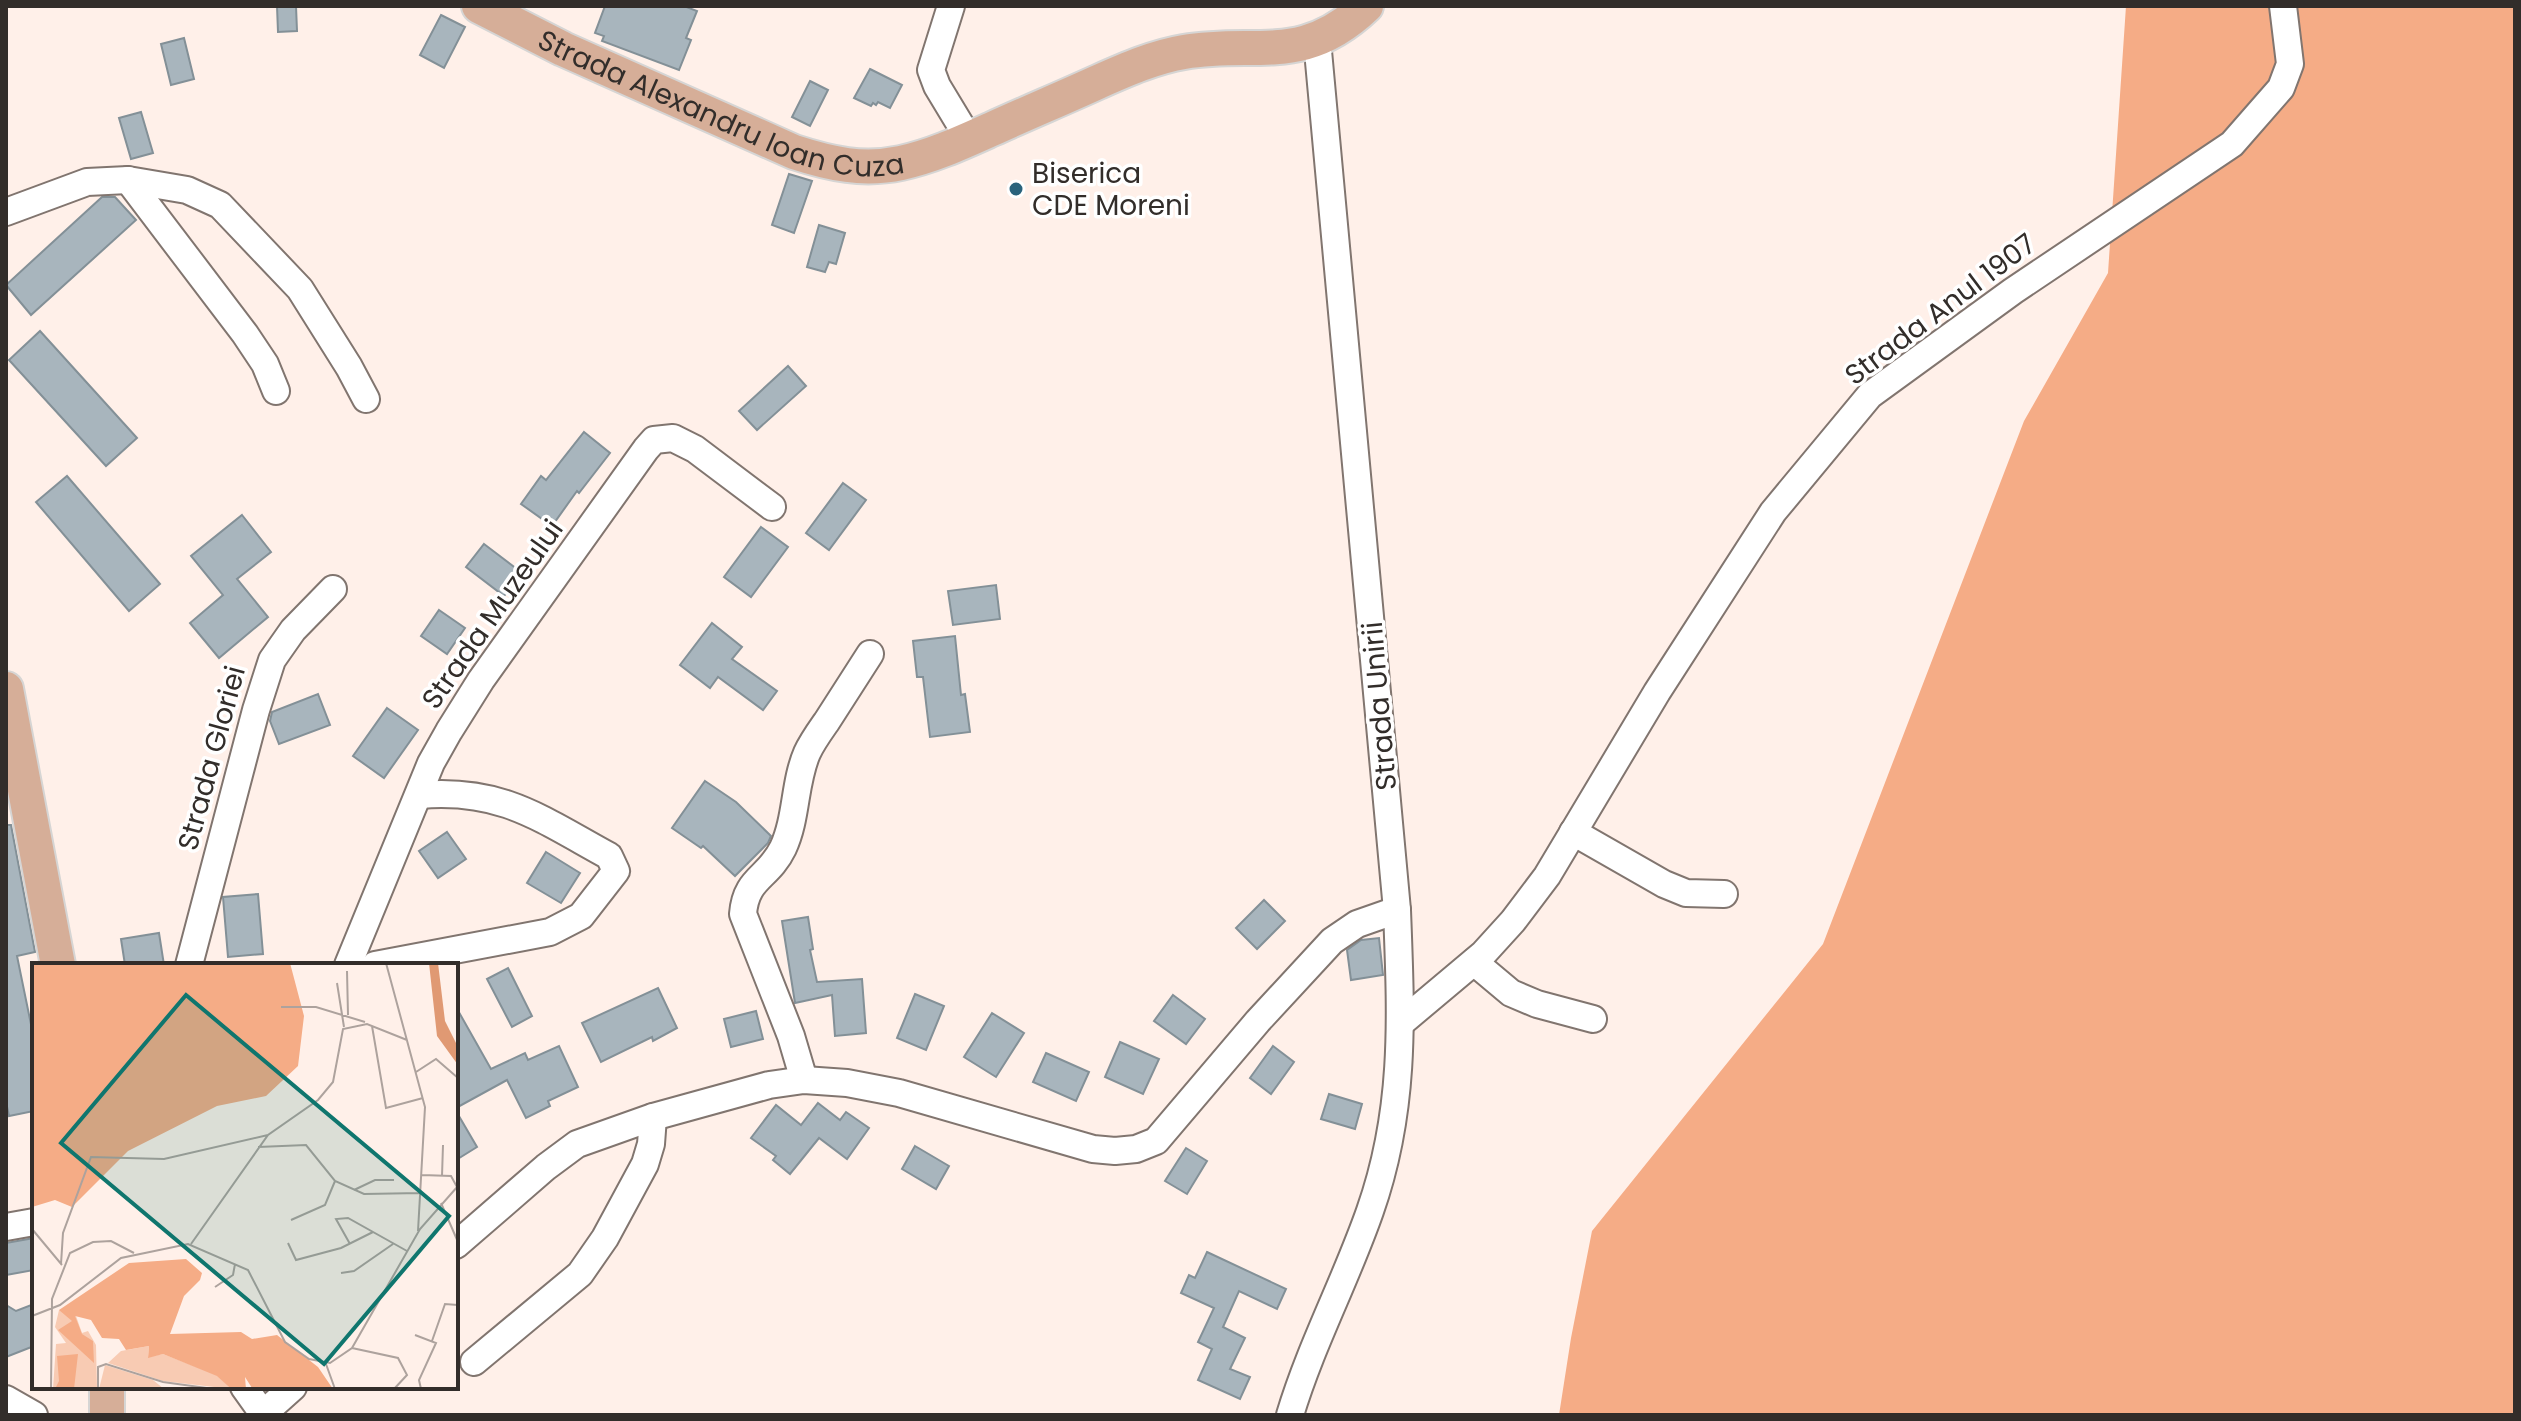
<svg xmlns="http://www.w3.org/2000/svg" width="2521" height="1421" font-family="Poppins,sans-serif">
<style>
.forest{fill:#f5ac86}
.building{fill:#a8b5bd;stroke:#839097;stroke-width:2}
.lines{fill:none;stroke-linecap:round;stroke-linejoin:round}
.minor-casing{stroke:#81756f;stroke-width:30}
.major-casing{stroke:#d6d5d4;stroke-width:38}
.minor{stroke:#fff;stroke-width:26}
.major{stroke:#d6ae98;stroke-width:34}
.poi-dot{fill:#2a637c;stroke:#fff;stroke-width:3}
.labels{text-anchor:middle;stroke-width:7;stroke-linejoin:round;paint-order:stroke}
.street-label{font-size:28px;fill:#322d2a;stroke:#fff}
.poi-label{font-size:28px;fill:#322d2a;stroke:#fff;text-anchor:start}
.inset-road{fill:none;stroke:#ada29d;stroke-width:2}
.view{fill:#0f766e;fill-opacity:0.15;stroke:#0f766e;stroke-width:4}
.inset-edge{fill:none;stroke:#322d2a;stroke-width:4}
</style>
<rect width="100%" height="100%" fill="#fff0e9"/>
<polygon class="forest" points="2126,6 2515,6 2515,1415 1559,1415 1571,1338 1592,1231 1823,944 2024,421 2108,273"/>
<g class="building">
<polygon points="277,6 296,6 297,31 278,32"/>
<polygon points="605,6 684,6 697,11 686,38 691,40 679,70 602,41 604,36 595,33"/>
<polygon points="441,15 465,27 444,68 420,55"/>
<polygon points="184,38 194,79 171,85 161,44"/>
<polygon points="870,69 902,85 890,108 878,102 876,105 873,103 871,106 854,98"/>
<polygon points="810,81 828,90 810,126 792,117"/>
<polygon points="141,112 153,153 131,159 119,118"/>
<polygon points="789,174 812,181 794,233 772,225"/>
<polygon points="102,197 115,197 136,220 31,315 6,285"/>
<polygon points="819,225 845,233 836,264 829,262 825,272 807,267"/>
<polygon points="40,331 137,438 106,466 9,360"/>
<polygon points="788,366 806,386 757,430 739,411"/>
<polygon points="584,432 610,453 579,493 577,491 552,526 521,504 541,476 546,480"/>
<polygon points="67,476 160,584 129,611 36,502"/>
<polygon points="843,483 866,500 829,550 806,533"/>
<polygon points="242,515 271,552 237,579 268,617 219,658 190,623 223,595 191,556"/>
<polygon points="761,527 788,547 751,597 724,577"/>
<polygon points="484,544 522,573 504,596 466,567"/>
<polygon points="996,585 1000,619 953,625 948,591"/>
<polygon points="439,610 465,628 447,654 421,636"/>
<polygon points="712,623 742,647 732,659 777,691 763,710 718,677 710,688 680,665"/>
<polygon points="955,636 961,695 965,694 970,732 930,737 923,677 917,677 913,641"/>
<polygon points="318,694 330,725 279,744 270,721 272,712"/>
<polygon points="387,708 418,730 384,778 353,756"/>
<polygon points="705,781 736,802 771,836 768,843 735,876 703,846 701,848 672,828"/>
<polygon points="6,825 11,825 35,952 17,956 34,1039 34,1111 9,1116 6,1102"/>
<polygon points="447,832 466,859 438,878 419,851"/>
<polygon points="546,852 580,873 561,903 527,883"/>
<polygon points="258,894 263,954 228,957 223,897"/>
<polygon points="1264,900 1285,921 1257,949 1236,928"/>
<polygon points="808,917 813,949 810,950 817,982 862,979 866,1033 835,1036 832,995 795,1003 782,921"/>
<polygon points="159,933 164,965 125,965 121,939"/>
<polygon points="1379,938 1383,975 1351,980 1347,950 1361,940"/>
<polygon points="508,968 532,1016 512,1027 487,979"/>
<polygon points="658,988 677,1028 653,1041 652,1037 601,1062 582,1023"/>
<polygon points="915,994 944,1006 926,1050 897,1038"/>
<polygon points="1173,995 1205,1019 1186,1044 1154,1021"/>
<polygon points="456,1007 491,1069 525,1053 528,1060 559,1046 578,1087 548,1101 550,1106 526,1118 507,1080 456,1108"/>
<polygon points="756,1011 763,1039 731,1047 724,1019"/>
<polygon points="992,1013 1024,1033 996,1077 964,1057"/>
<polygon points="1120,1042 1159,1059 1143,1094 1105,1077"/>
<polygon points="1273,1046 1294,1062 1271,1094 1250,1078"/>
<polygon points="1046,1053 1089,1072 1076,1101 1033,1082"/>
<polygon points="1329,1094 1362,1104 1355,1129 1321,1119"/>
<polygon points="818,1103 840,1120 846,1112 869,1128 847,1159 819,1138 790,1174 773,1160 776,1156 751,1138 776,1105 801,1125"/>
<polygon points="456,1111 477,1147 456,1160"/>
<polygon points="915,1146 949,1166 936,1189 902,1169"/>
<polygon points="1186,1148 1207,1161 1187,1194 1165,1181"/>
<polygon points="34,1238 34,1270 6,1275 6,1243"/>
<polygon points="1207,1252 1286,1289 1277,1309 1239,1291 1223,1327 1245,1338 1230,1369 1250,1377 1240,1399 1198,1380 1212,1349 1198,1342 1214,1308 1181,1293 1189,1275 1195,1278"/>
<polygon points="34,1304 34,1346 6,1357 6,1305 16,1311"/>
</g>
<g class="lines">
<g class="minor-casing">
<g id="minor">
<polyline points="951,6 931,70 937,86 969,139"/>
<polyline points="128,180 245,334 265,364 276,391"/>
<polyline points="6,212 87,182 128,180 187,190 220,205 300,289 349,367 366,399"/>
<polyline points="1573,832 1664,884 1686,893 1724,894"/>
<polyline points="1474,962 1511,993 1537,1004 1593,1019"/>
<polyline points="189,965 256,710 272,660 293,630 333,589"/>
<polyline points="348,965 431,763 449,731 481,680 646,449 654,440 673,438 695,449 772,507"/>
<path d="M375,965L550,932L581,916L616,871L609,856C541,819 502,788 420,795"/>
<polyline points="1402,1022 1483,954 1513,921 1547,876 1657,692 1773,512 1870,395 2013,291 2232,144 2281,88 2290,64 2283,6"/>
<path d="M804,1080L791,1036L743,914C746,877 768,879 783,848C797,818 794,783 807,753C812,742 820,731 827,721C841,699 856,676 870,654"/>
<polyline points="6,1227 34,1222"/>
<polyline points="456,1245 546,1167 577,1144 653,1117 769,1085 804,1080 847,1083 899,1093 1093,1149 1115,1151 1136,1149 1156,1141 1258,1021 1332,941 1357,924 1397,910"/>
<polyline points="474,1362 580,1274 605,1238 645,1164 651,1144 653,1117"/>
<polyline points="244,1387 264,1415"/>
<polyline points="6,1399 34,1415"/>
<polyline points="263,1414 293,1387"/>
<path d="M1290,1415C1311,1345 1346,1280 1370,1211C1406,1109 1401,1016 1397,910L1317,40"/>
</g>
</g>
<g class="major-casing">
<g id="major">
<path id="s1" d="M479,6L563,49L794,152C831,164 863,171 901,163C933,156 963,142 992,129C1027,113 1063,98 1098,82C1125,70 1154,57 1184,52C1258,40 1303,66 1366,6"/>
<polyline points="6,689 58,965"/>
<polyline points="107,1415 107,1387"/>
</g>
</g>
<use href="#minor" class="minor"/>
<use href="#major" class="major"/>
</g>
<circle class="poi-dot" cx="1016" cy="189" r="8"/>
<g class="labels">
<g class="street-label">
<text dy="10" stroke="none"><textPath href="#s1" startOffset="264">Strada Alexandru Ioan Cuza</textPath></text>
<text transform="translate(1940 309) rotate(-37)" y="10">Strada Anul 1907</text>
<text transform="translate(492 614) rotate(-55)" y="10">Strada Muzeului</text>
<text transform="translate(1379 706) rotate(-95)" y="10">Strada Unirii</text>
<text transform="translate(211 758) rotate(-75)" y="10">Strada Gloriei</text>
</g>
<g class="poi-label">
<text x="1032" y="183">Biserica<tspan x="1032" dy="32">CDE Moreni</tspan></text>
</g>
</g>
<g transform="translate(32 963)">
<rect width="426" height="426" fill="#fff0e9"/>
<path d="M27,347L44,353L50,370L56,368L64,382L65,426H21L24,381L34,380L23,364ZM117,383L116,394L131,391L185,412L199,426L131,418L76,400L89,388ZM73,402L121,417L132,426H67Z" fill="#f8cbb3"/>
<path d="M0,0H258L272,53L266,103L234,133L185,143L96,188L40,244L23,237L0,244ZM154,296L170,310L168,317L152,333L138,371L209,369L220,376L245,372L286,404L301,426L220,425L213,414L214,426L198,425L185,413L131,391L116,395L117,383L94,387L87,376L70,375L59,357L43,353L50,371L61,378L62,400L26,367L40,358L27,347L97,300ZM46,391L42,426H23L27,418L25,393Z" fill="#f5ac86"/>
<path d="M397,0H406L413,58L426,84V102L405,73Z" fill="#e09973"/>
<path class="inset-road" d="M354,0L393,144L386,268M315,8L316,52M305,20L312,64M249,44H284L333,59M340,63L354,145L391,135M384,109L404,96L426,115M226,184L274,182L303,218L332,231L389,230M390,212L419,213L425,224M410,213L411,182M322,227L343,217H362M409,240L426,279M259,257L293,242L303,218M0,266L30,302M256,280L264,297L309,285L341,269M159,281L236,172L286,137L301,119L311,66L335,61L375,77M318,281L304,256L316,255L375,288M29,301L31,270L59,194L132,196L236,172M309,310L322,308L361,281M183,324L201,312L203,301M0,353L28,342L89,295L156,281L216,307L253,379L277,396L298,400L320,385L388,266L426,223M383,372L404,380L387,417L389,426M400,378L413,341L426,342M320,385L366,395L375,412L362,426M294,401L303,426M19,426L20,336L38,290L61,279L79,278L102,290M66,426V404L74,401L131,419L182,426"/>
<path class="view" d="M154,32L417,253L292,401L29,180Z"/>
<rect width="426" height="426" class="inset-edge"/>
</g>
<rect width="2521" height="1421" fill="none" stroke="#322d2a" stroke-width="16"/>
</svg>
